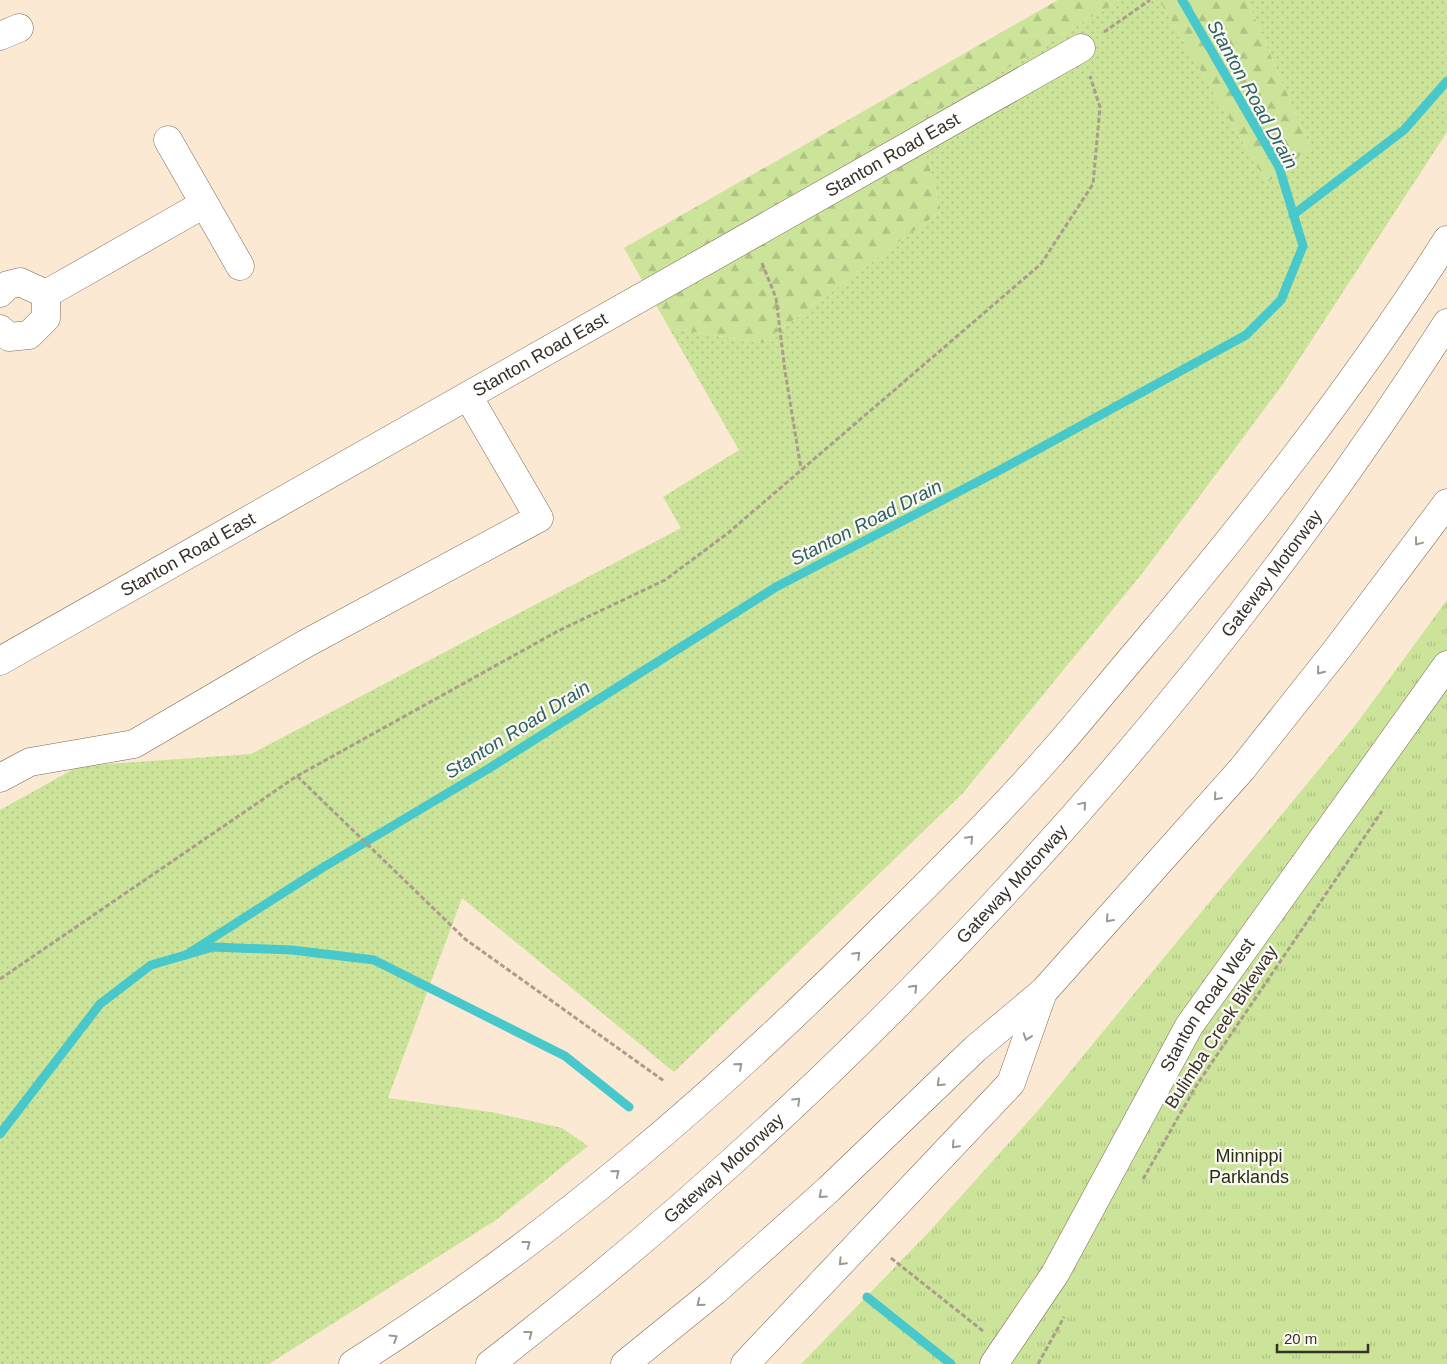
<svg xmlns="http://www.w3.org/2000/svg" width="1447" height="1364" font-family="Arial,sans-serif">
<style>
.grass{fill:url(#grass-dots)}
.forest{fill:url(#forest-firs)}
.park{fill:url(#park-tufts)}
.lines{fill:none;stroke-linecap:round;stroke-linejoin:round}
.stream{stroke:#48c8ca;stroke-width:9}
.minor-casing{stroke:#796a56;stroke-width:29}
.highway-casing{stroke:#796a56;stroke-width:29}
.path{stroke:#aa9d8c;stroke-width:3;stroke-dasharray:5 2.5;stroke-linecap:butt}
.minor{stroke:#fff;stroke-width:28}
.highway{stroke:#fff;stroke-width:28}
.oneway{stroke:#9b9893}
.labels{text-anchor:middle;stroke-width:4.5;stroke-linejoin:round;paint-order:stroke}
.street-label{font-size:18px;fill:#373027;stroke:#fcf9f4}
.park-label{font-size:18px;fill:#26300d;stroke:#fcf9f4}
.water-label{font-size:19px;font-style:italic;fill:#2d6263;stroke:#fcf9f4}
</style>
<defs>
<pattern id="grass-dots" width="8" height="8" patternUnits="userSpaceOnUse" patternTransform="scale(1.25)"><rect width="8" height="8" fill="#cbe499"/><path d="M2 2h.1M6 6h.1" fill="none" stroke="#afc484" stroke-width="1.8" stroke-linecap="round"/></pattern>
<pattern id="forest-firs" width="22" height="20" patternUnits="userSpaceOnUse" patternTransform="scale(1.25)"><rect width="22" height="20" fill="#cbe499"/><path d="M5 1l3.5 6h-7zM16 11l3.5 6h-7z" fill="#afc484"/></pattern>
<pattern id="park-tufts" width="24" height="20" patternUnits="userSpaceOnUse" patternTransform="scale(1.25)"><rect width="24" height="20" fill="#cbe499"/><path d="M3 7l-1-3M5 7V3M7 7l1-3M15 17l-1-3M17 17v-4M19 17l1-3" fill="none" stroke="#afc484"/></pattern>
</defs>
<rect width="100%" height="100%" fill="#fbe9d3"/>
<polygon class="grass" points="1119,0 1159,0 1267,183 1310,147 1247,0 1447,0 1447,132 1283,384 1144,571 963,793 674,1072 462,898 388,1098 491,1112 562,1128 588,1146 496,1220 269,1364 0,1364 0,810 79,766 251,754 681,528 663,497 739,450 669,328 762,343 941,211 918,123"/>
<g class="forest">
<polygon points="1058,0 1119,0 918,123 941,211 762,343 669,328 624,248"/>
<polygon points="1159,0 1247,0 1310,147 1267,183"/>
</g>
<polygon class="park" points="1447,600 1447,1364 801,1364 928,1233 1041,1107 1357,723"/>
<g class="lines">
<g class="stream">
<polyline points="1293,215 1404,130 1447,81"/>
<polyline points="186,955 322,868 488,769 776,587 1002,469 1246,335 1281,300 1303,246 1279,167 1182,0"/>
<polyline points="0,1134 100,1004 151,965 213,947 292,950 374,960 565,1056 629,1107"/>
<polyline points="867,1297 951,1364"/>
</g>
<g class="minor-casing">
<g id="minor">
<polyline points="0,36 19,28"/>
<polyline points="168,140 240,266"/>
<polyline points="0,293 8,285 20,282 46,294"/>
<polyline points="46,294 204,204"/>
<polyline points="0,329 9,337 29,335 46,318 46,294"/>
<path id="s1" d="M0,661L1081,48"/>
<polyline points="0,778 30,762 134,744 305,644 539,518 468,396"/>
<path id="s2" d="M994,1364L1055,1274L1189,1026L1447,665"/>
</g>
</g>
<g class="highway-casing">
<g id="highway">
<path d="M353,1364C549,1240 721,1091 885,926C941,871 998,814 1050,755C1080,721 1108,686 1137,652C1248,521 1355,385 1447,240"/>
<path id="s3" d="M490,1364C861,1077 1194,718 1447,323"/>
<polyline points="625,1364 715,1291 829,1189 975,1049 1044,991 1242,769 1338,648 1447,503"/>
<polyline points="745,1364 1011,1083 1043,992"/>
</g>
</g>
<g class="path">
<polyline points="1104,32 1150,0"/>
<polyline points="762,263 776,298 785,371 801,469"/>
<polyline points="297,776 465,939 664,1081"/>
<polyline points="0,979 297,776 558,631 665,580 728,533 1041,264 1093,184 1100,107 1090,76"/>
<polyline points="1143,1179 1196,1086 1382,811"/>
<polyline points="891,1258 983,1331"/>
<polyline points="1038,1364 1064,1317"/>
</g>
<use href="#minor" class="minor"/>
<use href="#highway" class="highway"/>
</g>
<defs><path id="oneway-chevron" d="M-2-3.5L2.5 0L-2 3.5" fill="none" stroke-width="1.6" stroke-linecap="round" stroke-linejoin="round" transform="scale(1.25)"/></defs>
<g class="oneway">
<use href="#oneway-chevron" transform="translate(1418 542) rotate(127)"/>
<use href="#oneway-chevron" transform="translate(1320 671) rotate(129)"/>
<use href="#oneway-chevron" transform="translate(1217 797) rotate(131)"/>
<use href="#oneway-chevron" transform="translate(1083 805) rotate(-50)"/>
<use href="#oneway-chevron" transform="translate(970 839) rotate(-46)"/>
<use href="#oneway-chevron" transform="translate(1109 919) rotate(132)"/>
<use href="#oneway-chevron" transform="translate(857 955) rotate(-45)"/>
<use href="#oneway-chevron" transform="translate(914 988) rotate(-46)"/>
<use href="#oneway-chevron" transform="translate(1027 1037) rotate(109)"/>
<use href="#oneway-chevron" transform="translate(739 1066) rotate(-41)"/>
<use href="#oneway-chevron" transform="translate(940 1083) rotate(136)"/>
<use href="#oneway-chevron" transform="translate(797 1101) rotate(-44)"/>
<use href="#oneway-chevron" transform="translate(955 1145) rotate(133)"/>
<use href="#oneway-chevron" transform="translate(616 1173) rotate(-40)"/>
<use href="#oneway-chevron" transform="translate(822 1195) rotate(138)"/>
<use href="#oneway-chevron" transform="translate(527 1244) rotate(-38)"/>
<use href="#oneway-chevron" transform="translate(842 1262) rotate(134)"/>
<use href="#oneway-chevron" transform="translate(700 1303) rotate(141)"/>
<use href="#oneway-chevron" transform="translate(529 1334) rotate(-38)"/>
<use href="#oneway-chevron" transform="translate(394 1338) rotate(-32)"/>
</g>
<g class="labels">
<g class="street-label">
<text dy="6" stroke="none"><textPath href="#s1" startOffset="1026">Stanton Road East</textPath></text>
<text dy="6" stroke="none"><textPath href="#s1" startOffset="621">Stanton Road East</textPath></text>
<text dy="6" stroke="none"><textPath href="#s1" startOffset="216">Stanton Road East</textPath></text>
<text dy="6" stroke="none"><textPath href="#s3" startOffset="1115">Gateway Motorway</textPath></text>
<text dy="6" stroke="none"><textPath href="#s3" startOffset="710">Gateway Motorway</textPath></text>
<text dy="6" stroke="none"><textPath href="#s2" startOffset="418">Stanton Road West</textPath></text>
<text transform="translate(1221 1027) rotate(-57)" y="6">Bulimba Creek Bikeway</text>
<text dy="6" stroke="none"><textPath href="#s3" startOffset="305">Gateway Motorway</textPath></text>
</g>
<g class="park-label">
<text x="1249" y="1162">Minnippi<tspan x="1249" dy="21">Parklands</tspan></text>
</g>
<g class="water-label">
<text transform="translate(1253 94) rotate(61)" y="7">Stanton Road Drain</text>
<text transform="translate(866 522) rotate(-27)" y="7">Stanton Road Drain</text>
<text transform="translate(517 729) rotate(-32)" y="7">Stanton Road Drain</text>
</g>
</g>
<path d="M1277 1344v8h91v-8" fill="none" stroke="#373027" stroke-width="2.5"/>
<text x="1284" y="1344" font-size="15" fill="#373027" stroke="#fcf9f4" stroke-width="4" paint-order="stroke">20 m</text>
</svg>
